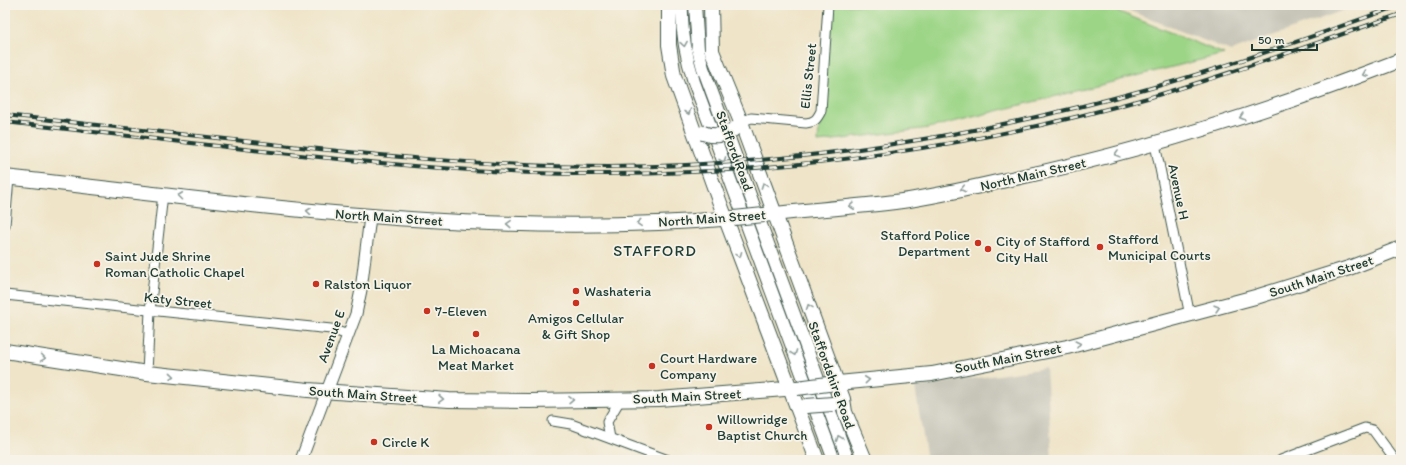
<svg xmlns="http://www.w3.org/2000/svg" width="1406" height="465" font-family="Itim,sans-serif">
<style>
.industrial{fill:#c6c5b8}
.green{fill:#9dd587;stroke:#5e895e}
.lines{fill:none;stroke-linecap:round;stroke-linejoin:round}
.minor-casing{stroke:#3e564a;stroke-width:11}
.tertiary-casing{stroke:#3e564a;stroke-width:13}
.secondary-casing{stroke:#3e564a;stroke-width:14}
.trunk-casing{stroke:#3e564a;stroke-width:16}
.minor{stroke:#fff;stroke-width:9}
.tertiary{stroke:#fff;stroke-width:11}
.secondary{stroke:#fff;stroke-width:12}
.trunk{stroke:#fff;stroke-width:14}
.rail-casing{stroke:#1f3d34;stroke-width:4}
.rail{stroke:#f7f3e8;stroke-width:2.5;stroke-dasharray:8;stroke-linecap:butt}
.trunk-bridge-casing{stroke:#3e564a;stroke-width:16;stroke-linecap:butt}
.trunk-bridge{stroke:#fff;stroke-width:14}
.oneway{stroke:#8f9e9a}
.poi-dot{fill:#c8321e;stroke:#f7f3e8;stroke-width:1.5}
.labels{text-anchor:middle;stroke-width:3.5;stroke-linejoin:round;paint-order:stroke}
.street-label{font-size:14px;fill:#1f3d34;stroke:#f7f3e8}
.poi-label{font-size:14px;fill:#1f3d34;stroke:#f7f3e8;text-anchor:start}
.quarter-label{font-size:16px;letter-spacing:1px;fill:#1f3d34;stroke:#f7f3e8}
</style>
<rect width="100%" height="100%" fill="#f7f3e8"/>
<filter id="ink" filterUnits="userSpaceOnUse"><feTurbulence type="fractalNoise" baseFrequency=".025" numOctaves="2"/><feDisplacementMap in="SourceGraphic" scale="8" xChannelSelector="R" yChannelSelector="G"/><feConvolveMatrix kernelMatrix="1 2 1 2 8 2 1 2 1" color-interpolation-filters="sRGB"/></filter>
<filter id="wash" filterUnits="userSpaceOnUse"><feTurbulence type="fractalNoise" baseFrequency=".012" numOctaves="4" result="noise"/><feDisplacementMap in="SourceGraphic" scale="16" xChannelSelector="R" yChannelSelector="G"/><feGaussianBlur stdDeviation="0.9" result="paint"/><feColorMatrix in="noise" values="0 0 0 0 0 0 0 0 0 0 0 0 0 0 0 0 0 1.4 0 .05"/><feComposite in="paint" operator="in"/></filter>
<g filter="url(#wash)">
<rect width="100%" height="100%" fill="#efe4c8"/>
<g class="industrial">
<polygon points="1115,5 1358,5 1231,51"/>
<polygon points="1046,368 1052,460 927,460 915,387"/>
</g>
<polygon class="green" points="828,5 1102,5 1224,54 929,128 818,142"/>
</g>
<g filter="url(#ink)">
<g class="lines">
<g class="minor-casing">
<g id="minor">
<path d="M741,122L751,118L806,123C815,122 817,119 821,111L828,5"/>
<polyline points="1155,144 1190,316"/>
<polyline points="5,225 9,178"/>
<polyline points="5,295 331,329 348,335"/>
<polyline points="147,373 150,311 163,194"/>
<polyline points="553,421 571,424 668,460"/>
<polyline points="610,438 607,422 620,400"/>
<polyline points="1281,460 1365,428 1373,430 1395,460"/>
</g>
</g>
<g class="tertiary-casing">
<polyline id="tertiary" points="301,460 356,314 361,290 370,217"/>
</g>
<g class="secondary-casing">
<g id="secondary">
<path d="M682,5C681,31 686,57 694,82L834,460"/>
<polyline points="695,5 698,49 703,68 848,460"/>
</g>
</g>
<g class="trunk-casing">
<g id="trunk">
<polyline points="669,5 669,45 674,76 721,206 817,460"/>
<polyline points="711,5 712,51 741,122 843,399 845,412 865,460"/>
<path d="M5,177C247,204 490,240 734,218"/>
<path d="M764,215C810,210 856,207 902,201C937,196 971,188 1006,180C1141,152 1272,110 1401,60"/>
<polyline points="5,351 147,373 308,390 449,400 529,401 659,399 797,388"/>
<polyline points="828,384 932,374 1067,347 1259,296 1349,268 1401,248"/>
</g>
</g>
<use href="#minor" class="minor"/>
<use href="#tertiary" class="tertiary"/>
<use href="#secondary" class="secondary"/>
<use href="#trunk" class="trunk"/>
<g class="rail-casing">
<g id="rail">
<path d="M5,115C88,124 170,133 253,142C372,155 489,167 609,167C789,166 970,138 1144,90C1231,66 1316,35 1401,5"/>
<path d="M5,122C88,131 170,141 253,150C372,163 489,175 609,174C791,173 976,147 1151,97C1235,73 1318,42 1401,14"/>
</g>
</g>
<use href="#rail" class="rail"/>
<g class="trunk-bridge-casing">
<g id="trunk-bridge">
<path d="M703,133C713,137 726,136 734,129"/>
<polyline points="734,218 764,215"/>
<polyline points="797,388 828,384"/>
<polyline points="806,406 833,404"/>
</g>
</g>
<use href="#trunk-bridge" class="trunk-bridge"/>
</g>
<defs><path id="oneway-chevron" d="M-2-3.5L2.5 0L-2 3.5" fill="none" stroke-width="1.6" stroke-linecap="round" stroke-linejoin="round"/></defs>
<g class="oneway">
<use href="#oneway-chevron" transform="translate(684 44) rotate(81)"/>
<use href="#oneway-chevron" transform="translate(1365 74) rotate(159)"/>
<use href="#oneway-chevron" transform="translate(688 112) rotate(70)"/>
<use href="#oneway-chevron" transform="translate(1242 117) rotate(163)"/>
<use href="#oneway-chevron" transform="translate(1117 154) rotate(165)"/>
<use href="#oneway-chevron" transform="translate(723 160) rotate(70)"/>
<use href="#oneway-chevron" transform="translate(764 185) rotate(-110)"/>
<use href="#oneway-chevron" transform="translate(963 189) rotate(168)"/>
<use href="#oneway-chevron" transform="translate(180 196) rotate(-173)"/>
<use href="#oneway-chevron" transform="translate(852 206) rotate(174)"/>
<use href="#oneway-chevron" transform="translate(309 211) rotate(-174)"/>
<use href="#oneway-chevron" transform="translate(639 223) rotate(177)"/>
<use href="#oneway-chevron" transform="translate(509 224) rotate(-177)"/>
<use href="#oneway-chevron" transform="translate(739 255) rotate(69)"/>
<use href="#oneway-chevron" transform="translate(809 307) rotate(-110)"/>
<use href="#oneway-chevron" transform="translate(1217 308) rotate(-16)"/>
<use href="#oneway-chevron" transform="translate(1078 344) rotate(-14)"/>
<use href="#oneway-chevron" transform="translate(794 353) rotate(70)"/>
<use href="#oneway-chevron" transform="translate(43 358) rotate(9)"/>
<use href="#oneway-chevron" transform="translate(172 376) rotate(6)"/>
<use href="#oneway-chevron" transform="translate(867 380) rotate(-6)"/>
<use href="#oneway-chevron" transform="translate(441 399) rotate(3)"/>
<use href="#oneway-chevron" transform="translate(571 400) rotate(-1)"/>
<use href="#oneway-chevron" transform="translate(839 438) rotate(-111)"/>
</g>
</g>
<g class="poi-dot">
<circle cx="978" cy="243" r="4"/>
<circle cx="1100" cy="247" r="4"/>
<circle cx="988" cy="249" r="4"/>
<circle cx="97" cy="264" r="4"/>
<circle cx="316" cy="284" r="4"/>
<circle cx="576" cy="291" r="4"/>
<circle cx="576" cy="303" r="4"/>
<circle cx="427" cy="311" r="4"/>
<circle cx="476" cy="334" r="4"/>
<circle cx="652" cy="366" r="4"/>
<circle cx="709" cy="427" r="4"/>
<circle cx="374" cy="442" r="4"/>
</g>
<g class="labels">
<g class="street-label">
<text transform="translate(808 76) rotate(-84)" y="5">Ellis Street</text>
<text transform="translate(735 151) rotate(70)" y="5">Stafford Road</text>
<text transform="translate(1033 174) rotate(-13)" y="5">North Main Street</text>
<text transform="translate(1179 192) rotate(78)" y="5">Avenue H</text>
<text transform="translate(389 217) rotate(4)" y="5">North Main Street</text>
<text transform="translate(712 218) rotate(-4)" y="5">North Main Street</text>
<text transform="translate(1321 276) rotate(-18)" y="5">South Main Street</text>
<text transform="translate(178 300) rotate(6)" y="5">Katy Street</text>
<text transform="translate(331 336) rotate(-70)" y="5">Avenue E</text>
<text transform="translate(1008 358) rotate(-11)" y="5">South Main Street</text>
<text transform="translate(832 375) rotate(70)" y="5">Staffordshire Road</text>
<text transform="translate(363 394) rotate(4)" y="5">South Main Street</text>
<text transform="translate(687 396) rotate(-3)" y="5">South Main Street</text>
</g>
<g class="poi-label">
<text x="970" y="240" text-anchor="end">Stafford Police<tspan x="970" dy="16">Department</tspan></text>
<text x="1108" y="244">Stafford<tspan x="1108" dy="16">Municipal Courts</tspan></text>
<text x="996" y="246">City of Stafford<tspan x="996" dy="16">City Hall</tspan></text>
<text x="105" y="261">Saint Jude Shrine<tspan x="105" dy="16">Roman Catholic Chapel</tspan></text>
<text x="324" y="289">Ralston Liquor</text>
<text x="584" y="296">Washateria</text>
<text x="435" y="316">7-Eleven</text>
<text x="576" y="323" text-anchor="middle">Amigos Cellular<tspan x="576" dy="16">&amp; Gift Shop</tspan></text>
<text x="476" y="354" text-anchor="middle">La Michoacana<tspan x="476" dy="16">Meat Market</tspan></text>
<text x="660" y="363">Court Hardware<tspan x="660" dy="16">Company</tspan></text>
<text x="717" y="424">Willowridge<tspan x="717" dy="16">Baptist Church</tspan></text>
<text x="382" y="447">Circle K</text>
</g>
<g class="quarter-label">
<text x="655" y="256">STAFFORD</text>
</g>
</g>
<rect width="1406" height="465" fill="none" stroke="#f7f3e8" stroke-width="20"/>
<path d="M1252 44v6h65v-6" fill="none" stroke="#1f3d34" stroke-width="2"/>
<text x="1258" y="44" font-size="12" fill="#1f3d34" stroke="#f7f3e8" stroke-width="3" paint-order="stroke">50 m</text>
</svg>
